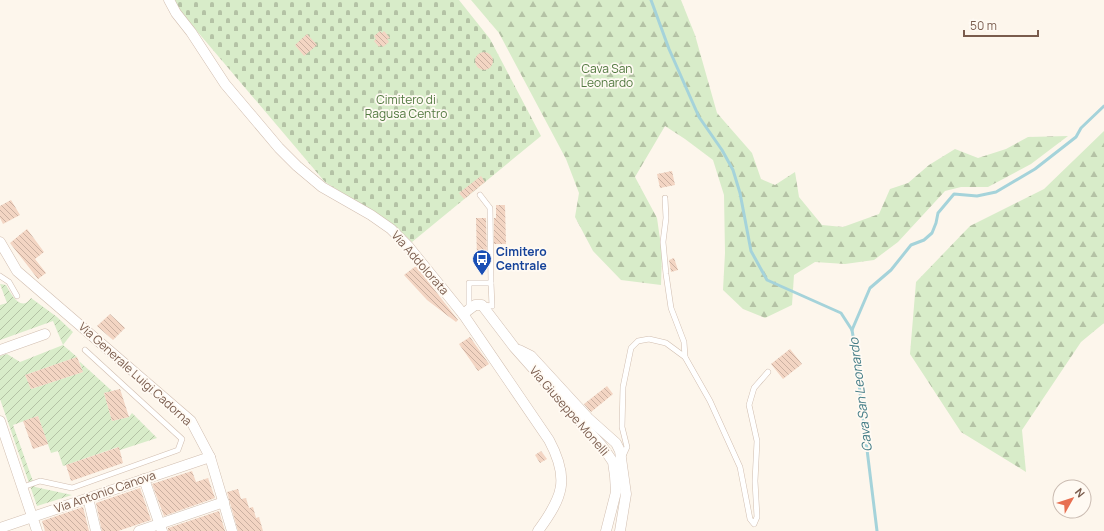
<svg xmlns="http://www.w3.org/2000/svg" width="1104" height="531" font-family="Manrope,sans-serif">
<style>
.forest{fill:url(#forest-firs)}
.cemetery{fill:url(#cemetery-stones)}
.garden{fill:url(#garden-furrows)}
.lines{fill:none;stroke-linecap:round;stroke-linejoin:round}
.stream{stroke:#a5d3da;stroke-width:3}
.building{fill:url(#building-back-hatch)}
.service-casing{stroke:#d1beb0;stroke-width:6}
.minor-casing{stroke:#d1beb0;stroke-width:11}
.service{stroke:#fff;stroke-width:5}
.minor{stroke:#fff;stroke-width:10}
.labels{text-anchor:middle;stroke-width:3.5;stroke-linejoin:round;paint-order:stroke}
.park-label{font-size:12px;fill:#537a41;stroke:#fffaf3}
.transit-label{font-size:12px;font-weight:bold;fill:#164399;stroke:#fffaf3;text-anchor:start}
.street-label{font-size:12px;fill:#7a5c4d;stroke:#fffaf3}
.water-label{font-size:13px;font-style:italic;fill:#437c86;stroke:#fffaf3}
</style>
<defs>
<pattern id="forest-firs" width="22" height="20" patternUnits="userSpaceOnUse"><rect width="22" height="20" fill="#d8ecc9"/><path d="M5 1l3.5 6h-7zM16 11l3.5 6h-7z" fill="#b4c2a5"/></pattern>
<pattern id="cemetery-stones" width="16" height="16" patternUnits="userSpaceOnUse"><rect width="16" height="16" fill="#d8ecc9"/><path d="M2 7V4a2 2 0 0 1 4 0v3zM10 15v-3a2 2 0 0 1 4 0v3z" fill="#b4c2a5"/></pattern>
<pattern id="garden-furrows" width="10" height="10" patternUnits="userSpaceOnUse"><rect width="10" height="10" fill="#d8ecc9"/><path d="M-1 1l2-2M0 10L10 0M9 11l2-2" fill="none" stroke="#b4c2a5"/></pattern>
<pattern id="building-back-hatch" width="6" height="6" patternUnits="userSpaceOnUse"><rect width="6" height="6" fill="#f3d5c3"/><path d="M-1 5l2 2M0 0l6 6M5-1l2 2" fill="none" stroke="#cab0a1"/></pattern>
</defs>
<rect width="100%" height="100%" fill="#fdf6ec"/>
<g class="forest">
<polygon points="471,0 681,0 695,35 717,113 752,153 761,179 775,185 795,172 799,197 822,225 843,227 879,214 890,189 908,183 929,165 955,149 978,158 1006,149 1028,137 1068,136 1031,164 988,187 961,187 945,191 898,242 874,260 845,264 815,262 794,275 792,305 765,318 743,309 723,290 725,253 724,195 713,160 685,139 665,126 635,177 657,218 662,253 661,285 621,280 593,251 575,217 579,193 566,159 499,33"/>
<polygon points="1104,131 1104,323 1081,342 1022,430 1026,472 961,432 910,354 916,282 970,226 1044,189"/>
</g>
<polygon class="cemetery" points="173,0 459,0 490,39 541,136 412,242 395,226 325,182 174,4"/>
<path class="garden" d="M0,284L6,285C11,294 21,313 31,298L57,317L73,332L63,345L77,357L25,375L31,389L83,372L79,361L112,391L104,393L112,421L129,417L132,413L157,438L120,450L118,447L63,466L58,451L51,453L38,416L13,425L35,487L72,495L37,506L0,399V356L7,354L20,362L63,345L53,321L0,340V305L7,303Z"/>
<g class="lines">
<g class="stream">
<polyline points="651,0 669,49 699,117 722,150 733,170 740,193 751,251 767,280 841,313 852,330 858,365 858,376 877,531"/>
<polyline points="852,330 870,288 891,270 911,245 924,240 932,233 936,223 938,213 954,194 977,196 996,192 1035,169 1076,137 1081,128 1104,106"/>
</g>
</g>
<g class="building">
<polygon points="380,31 382,33 384,31 390,38 387,39 389,42 383,47 381,45 379,47 374,41 376,39 374,36"/>
<polygon points="307,34 317,45 304,56 295,45"/>
<circle cx="484" cy="61" r="9"/>
<polygon points="672,171 675,185 660,188 657,174"/>
<polygon points="481,176 485,182 464,199 459,193"/>
<polygon points="11,200 20,215 3,224 0,218 0,206"/>
<polygon points="496,205 505,205 506,244 494,244 494,218 496,218"/>
<polygon points="476,218 486,218 487,258 477,258"/>
<polygon points="27,229 44,252 35,259 46,273 38,279 10,243"/>
<polygon points="674,258 678,270 671,272 669,260"/>
<polygon points="416,266 458,320 456,322 427,300 404,275"/>
<polygon points="110,314 125,328 113,340 97,326"/>
<polygon points="470,337 489,364 478,371 459,344"/>
<polygon points="790,349 802,364 783,379 771,364"/>
<polygon points="77,357 83,372 31,389 25,375"/>
<polygon points="607,386 613,394 591,412 584,404"/>
<polygon points="120,389 129,417 112,421 104,393"/>
<polygon points="38,416 48,444 33,449 23,421"/>
<polygon points="119,447 123,463 71,481 66,465"/>
<polygon points="541,451 547,459 540,463 535,455"/>
<polygon points="192,471 196,482 208,478 215,498 164,516 152,484"/>
<polygon points="140,488 151,520 118,531 102,531 96,503"/>
<polygon points="238,489 241,499 246,498 249,508 253,507 256,518 259,517 263,531 238,531 227,492"/>
<polygon points="83,507 89,531 45,531 42,521"/>
<polygon points="219,511 225,531 168,531 168,528"/>
</g>
<g class="lines">
<g class="service-casing">
<g id="service">
<polyline points="480,195 490,208 491,283"/>
<polyline points="665,198 666,218 663,242 666,274 671,308 684,342 685,357"/>
<polyline points="0,276 9,282 17,296"/>
<polyline points="469,308 469,283 491,283 492,306 483,305"/>
<polyline points="623,456 627,447 622,427 623,387 631,348 638,341 649,339 666,343 685,357 710,401 740,467 750,519 754,524 757,517 755,481 757,441 749,405 754,388 768,372"/>
<polyline points="23,487 40,481 72,488 178,450 182,439 85,350"/>
</g>
</g>
<g class="minor-casing">
<g id="minor">
<path d="M169,0L176,13L191,32L225,84L279,148L297,166L322,187L371,215L391,229L408,246L463,314L549,440C570,479 563,497 538,531"/>
<polyline points="0,242 17,271 191,421 210,457 232,531"/>
<polyline points="463,314 475,305 482,305 514,347 602,446 613,462 615,476 616,492 606,531"/>
<polyline points="0,350 45,334"/>
<polyline points="519,350 531,356 588,418 616,443 620,451 626,494 620,531"/>
<polyline points="0,421 37,531"/>
<polyline points="144,479 162,531"/>
<polyline points="88,498 96,531"/>
<polyline points="0,528 210,457"/>
<polyline points="139,531 224,502"/>
</g>
</g>
<use href="#service" class="service"/>
<use href="#minor" class="minor"/>
</g>
<defs>
<g id="bus-pin" transform="scale(1)"><path d="M0 17L-7.5 6A9.5 9.5 0 1 1 7.5 6Z" fill="#1a4fb4" stroke="#fffaf3"/><path d="M-5-6H5V4H4V6H2V4H-2V6H-4V4H-5ZM-3.5-4V0h7V-4ZM-3.5 1.2v1.5H-2V1.2ZM2 1.2v1.5H3.5V1.2Z" fill="#fff"/></g>
</defs>
<g fill-rule="evenodd">
<use href="#bus-pin" x="482" y="259"/>
</g>
<g class="labels">
<g class="park-label">
<text x="607" y="73">Cava San<tspan x="607" dy="14">Leonardo</tspan></text>
<text x="406" y="104">Cimitero di<tspan x="406" dy="14">Ragusa Centro</tspan></text>
</g>
<g class="transit-label">
<text x="496" y="256">Cimitero<tspan x="496" dy="14">Centrale</tspan></text>
</g>
<g class="street-label">
<text transform="translate(420 263) rotate(49)" y="4">Via Addolorata</text>
<text transform="translate(135 374) rotate(42)" y="4">Via Generale Luigi Cadorna</text>
<text transform="translate(569 411) rotate(49)" y="4">Via Giuseppe Monelli</text>
<text transform="translate(105 492) rotate(-19)" y="4">Via Antonio Canova</text>
</g>
<g class="water-label">
<text transform="translate(860 395) rotate(-97)" y="5">Cava San Leonardo</text>
</g>
</g>
<g transform="translate(1072 499) rotate(51)"><circle r="19" fill="#fffaf3" stroke="#cabbb1"/>
<path d="M0-3L7 15L0 10L-7 15Z" fill="#e76f51"/>
<text y="-6" font-size="11" font-weight="bold" text-anchor="middle" fill="#7a5c4d">N</text>
</g>
<path d="M964 30v6h74v-6" fill="none" stroke="#7a5c4d" stroke-width="2"/>
<text x="970" y="30" font-size="12" fill="#7a5c4d" stroke="#fffaf3" stroke-width="3" paint-order="stroke">50 m</text>
</svg>
